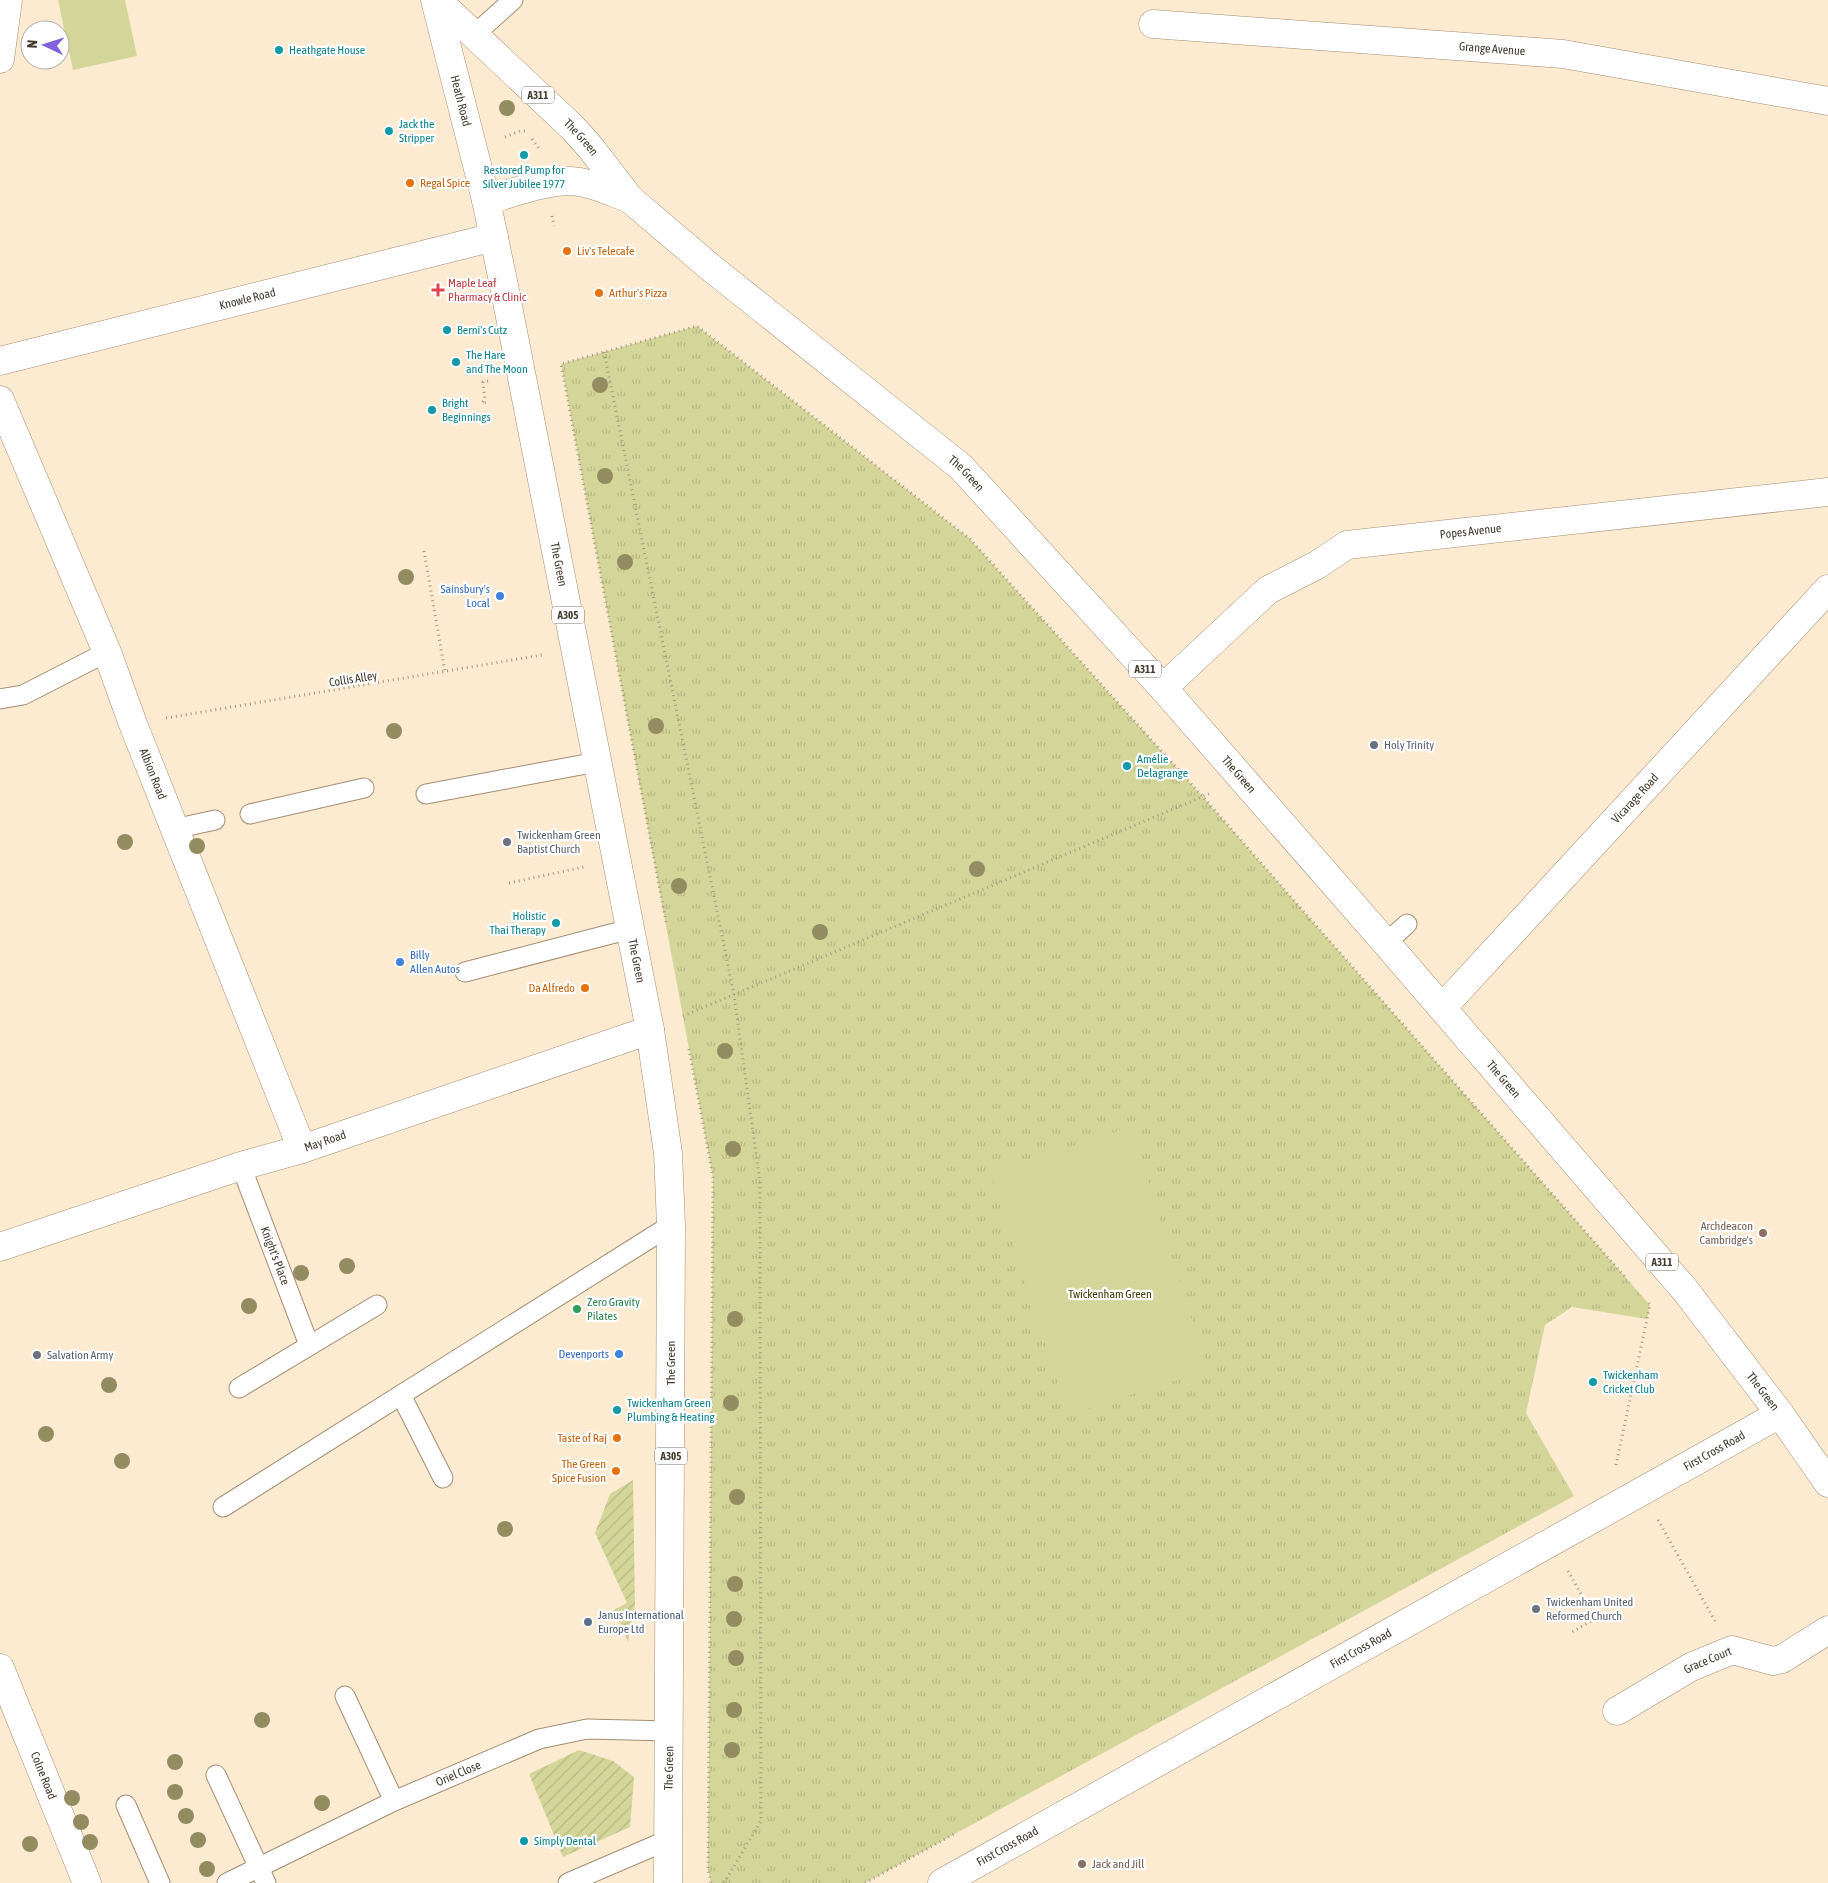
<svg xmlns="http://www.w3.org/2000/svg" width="1828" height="1883" font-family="'Asap Condensed',sans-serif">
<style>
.grass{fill:url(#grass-tufts)}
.garden{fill:url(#garden-furrows)}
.pitch{fill:#d3d698}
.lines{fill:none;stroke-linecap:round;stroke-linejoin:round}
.lane-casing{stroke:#a38e72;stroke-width:21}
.street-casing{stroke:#a38e72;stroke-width:29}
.primary-casing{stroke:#a38e72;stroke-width:29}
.path{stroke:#a49784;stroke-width:3;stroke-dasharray:1 4;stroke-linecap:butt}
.lane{stroke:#fff;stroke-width:19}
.street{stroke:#fff;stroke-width:28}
.primary{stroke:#fff;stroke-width:28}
.tree{fill:#948c61}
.culture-dot{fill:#0f9aa8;stroke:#fff;stroke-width:2}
.food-dot{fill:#e8710a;stroke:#fff;stroke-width:2}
.health-dot{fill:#e0444e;stroke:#fff;stroke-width:2}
.shop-dot{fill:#3f7fe0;stroke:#fff;stroke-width:2}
.worship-dot{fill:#6b7280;stroke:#fff;stroke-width:2}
.education-dot{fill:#8d6e63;stroke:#fff;stroke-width:2}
.leisure-dot{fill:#2e9e5b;stroke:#fff;stroke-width:2}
.service-dot{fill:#5c6f8a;stroke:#fff;stroke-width:2}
.labels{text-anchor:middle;stroke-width:4.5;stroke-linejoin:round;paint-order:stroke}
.shield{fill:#fff;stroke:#7b756c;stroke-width:1}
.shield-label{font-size:11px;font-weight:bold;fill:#423a2d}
.street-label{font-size:12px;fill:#423a2d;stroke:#fff}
.culture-label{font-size:12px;fill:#0d838f;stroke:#fff;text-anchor:start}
.food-label{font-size:12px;fill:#c56008;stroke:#fff;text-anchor:start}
.health-label{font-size:12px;fill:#be3a42;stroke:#fff;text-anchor:start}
.shop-label{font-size:12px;fill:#366cbe;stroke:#fff;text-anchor:end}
.worship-label{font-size:12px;fill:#5b616d;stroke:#fff;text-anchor:start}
.education-label{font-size:12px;fill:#785e54;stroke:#fff;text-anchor:end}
.park-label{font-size:12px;fill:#3e3f05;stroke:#fff}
.leisure-label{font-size:12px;fill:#27864d;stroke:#fff;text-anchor:start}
.service-label{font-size:12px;fill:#4e5e75;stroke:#fff;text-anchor:start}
</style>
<defs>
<pattern id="grass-tufts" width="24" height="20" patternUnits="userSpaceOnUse" patternTransform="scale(1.25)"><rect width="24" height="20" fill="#d3d698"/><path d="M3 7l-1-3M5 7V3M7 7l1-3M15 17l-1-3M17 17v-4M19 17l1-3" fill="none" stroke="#b6b883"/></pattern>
<pattern id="garden-furrows" width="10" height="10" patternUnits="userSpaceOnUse" patternTransform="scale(1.25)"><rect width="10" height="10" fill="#d3d698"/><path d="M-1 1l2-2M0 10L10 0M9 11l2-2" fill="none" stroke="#b6b883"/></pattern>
</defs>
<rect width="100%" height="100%" fill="#fcead1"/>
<polygon class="grass" points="697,326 970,539 1203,797 1650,1305 1647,1319 1572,1307 1545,1325 1526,1413 1574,1496 865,1883 711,1883 708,1869 713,1177 561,364"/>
<g class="garden">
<polygon points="633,1480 635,1605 628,1642 614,1610 627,1603 595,1533 610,1494"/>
<polygon points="579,1750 613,1761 634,1777 630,1827 563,1857 529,1774"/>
</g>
<g class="pitch">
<polygon points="58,0 125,0 137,56 73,70"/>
<polygon points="1131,1127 1208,1370 1068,1415 990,1173"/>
</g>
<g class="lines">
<g class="lane-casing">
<g id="lane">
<polyline points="474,35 513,0"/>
<polyline points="0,699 23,695 107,652"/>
<polyline points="426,794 597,762"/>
<polyline points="250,814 364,788"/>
<polyline points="174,829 215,820"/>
<polyline points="1386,943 1407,924"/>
<polyline points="465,972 630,929"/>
<path id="s1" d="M241,1166L309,1345"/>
<polyline points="239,1388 377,1305"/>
<polyline points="401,1395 443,1478"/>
<polyline points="223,1507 671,1225"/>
<polyline points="345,1696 394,1801"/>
<polyline points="216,1775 266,1883"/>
<polyline points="126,1805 160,1883"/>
<path id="s2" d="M227,1883L394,1801L539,1739L587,1729L670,1731"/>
<polyline points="568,1883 668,1840"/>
</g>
</g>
<g class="street-casing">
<g id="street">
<path id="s3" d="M1153,24L1563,54L1828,101"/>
<polyline points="0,59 8,0"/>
<path id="s4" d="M0,361L494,237"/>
<path id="s5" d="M0,400L107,652L133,724L302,1149"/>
<path id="s6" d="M1163,688L1268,590L1317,565L1347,545L1828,492"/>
<path id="s7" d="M1442,1008L1828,589"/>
<path id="s8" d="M0,1247L241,1166L302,1149L650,1030"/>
<path id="s9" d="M0,1668L87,1883"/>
<path id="s10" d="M1617,1711L1691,1667L1732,1650L1773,1661L1782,1659L1828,1630"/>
<path id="s11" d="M942,1883L1780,1414"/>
</g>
</g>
<g class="primary-casing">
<g id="primary">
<path id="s12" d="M435,0L486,200L503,281L650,1030L668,1153L671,1225L668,1883"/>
<path id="s13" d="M437,0L573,128L590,147L630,199L710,267L961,467L1163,688L1386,943L1685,1290L1780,1414L1828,1483"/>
<path d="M486,200C511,194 544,181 570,181C591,182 611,192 630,199"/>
</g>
</g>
<g class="path">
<polyline points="505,137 520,131 525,131"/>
<polyline points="532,139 540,150"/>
<polyline points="552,216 554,226"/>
<polyline points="604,352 734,995 760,1182 761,1821 724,1883"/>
<polyline points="488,381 483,382 485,399 482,403 489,402"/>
<polyline points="424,551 445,672"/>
<polyline points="166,718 542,655"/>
<polyline points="509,883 584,867"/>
<polyline points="666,922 561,364 697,326 970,539 1203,797 1626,1278"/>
<polyline points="683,1016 1211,793"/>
<polyline points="689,1049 713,1177 708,1869 711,1883"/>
<polyline points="1616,1465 1650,1305 1649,1303"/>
<polyline points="1658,1520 1715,1621"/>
<polyline points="1568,1571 1595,1619 1572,1632"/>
<polyline points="865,1883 954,1834"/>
</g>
<use href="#lane" class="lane"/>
<use href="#street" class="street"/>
<use href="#primary" class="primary"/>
</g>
<g class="tree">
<circle cx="507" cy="108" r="8"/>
<circle cx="600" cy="385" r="8"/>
<circle cx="605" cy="476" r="8"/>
<circle cx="625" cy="562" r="8"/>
<circle cx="406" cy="577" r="8"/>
<circle cx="656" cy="726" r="8"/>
<circle cx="394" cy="731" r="8"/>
<circle cx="125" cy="842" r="8"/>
<circle cx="197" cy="846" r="8"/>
<circle cx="977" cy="869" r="8"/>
<circle cx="679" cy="886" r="8"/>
<circle cx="820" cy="932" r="8"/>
<circle cx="725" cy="1051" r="8"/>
<circle cx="733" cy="1149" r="8"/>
<circle cx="347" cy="1266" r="8"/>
<circle cx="301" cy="1273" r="8"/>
<circle cx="249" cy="1306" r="8"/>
<circle cx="735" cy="1319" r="8"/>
<circle cx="109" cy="1385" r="8"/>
<circle cx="731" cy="1403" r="8"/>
<circle cx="46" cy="1434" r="8"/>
<circle cx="122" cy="1461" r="8"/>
<circle cx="737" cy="1497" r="8"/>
<circle cx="505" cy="1529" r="8"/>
<circle cx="735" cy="1584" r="8"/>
<circle cx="734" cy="1619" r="8"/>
<circle cx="736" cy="1658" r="8"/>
<circle cx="734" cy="1710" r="8"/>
<circle cx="262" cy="1720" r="8"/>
<circle cx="732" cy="1750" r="8"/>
<circle cx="175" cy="1762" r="8"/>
<circle cx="175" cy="1792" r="8"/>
<circle cx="72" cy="1798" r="8"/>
<circle cx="322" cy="1803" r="8"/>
<circle cx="186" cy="1816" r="8"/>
<circle cx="81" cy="1822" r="8"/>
<circle cx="198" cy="1840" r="8"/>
<circle cx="90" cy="1842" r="8"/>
<circle cx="30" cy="1844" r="8"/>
<circle cx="207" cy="1869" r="8"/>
</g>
<g class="culture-dot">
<circle cx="279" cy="50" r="5"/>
<circle cx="389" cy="131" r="5"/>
<circle cx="524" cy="155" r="5"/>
<circle cx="447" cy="330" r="5"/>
<circle cx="456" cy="362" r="5"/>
<circle cx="432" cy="410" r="5"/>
<circle cx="1127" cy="766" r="5"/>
<circle cx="556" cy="923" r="5"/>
<circle cx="1593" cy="1382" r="5"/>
<circle cx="617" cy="1410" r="5"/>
<circle cx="524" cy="1841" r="5"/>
</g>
<g class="food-dot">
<circle cx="410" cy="183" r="5"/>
<circle cx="567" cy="251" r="5"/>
<circle cx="599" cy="293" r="5"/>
<circle cx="585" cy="988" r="5"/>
<circle cx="617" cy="1438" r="5"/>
<circle cx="616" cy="1471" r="5"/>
</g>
<path class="health-dot" d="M435.5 282.5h5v5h5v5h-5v5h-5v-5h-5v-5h5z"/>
<g class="shop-dot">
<circle cx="500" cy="596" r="5"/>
<circle cx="400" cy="962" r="5"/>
<circle cx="619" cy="1354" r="5"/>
</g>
<g class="worship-dot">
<circle cx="1374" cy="745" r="5"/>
<circle cx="507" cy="842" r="5"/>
<circle cx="37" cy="1355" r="5"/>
<circle cx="1536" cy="1609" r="5"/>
</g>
<g class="education-dot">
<circle cx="1763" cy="1233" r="5"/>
<circle cx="1082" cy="1864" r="5"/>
</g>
<circle class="leisure-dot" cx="577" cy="1309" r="5"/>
<circle class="service-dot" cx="588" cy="1622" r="5"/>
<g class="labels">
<g class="shield">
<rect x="522" y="86.5" width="32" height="17" rx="4"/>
<rect x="552" y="606.5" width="32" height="17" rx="4"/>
<rect x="1129" y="660.5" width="32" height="17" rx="4"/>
<rect x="1646" y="1253.5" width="32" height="17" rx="4"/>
<rect x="655" y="1447.5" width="32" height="17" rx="4"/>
</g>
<g class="shield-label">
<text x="538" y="99">A311</text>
<text x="568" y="619">A305</text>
<text x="1145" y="673">A311</text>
<text x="1662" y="1266">A311</text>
<text x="671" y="1460">A305</text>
</g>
<g class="street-label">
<text dy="4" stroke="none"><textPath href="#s3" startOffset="340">Grange Avenue</textPath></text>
<text dy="4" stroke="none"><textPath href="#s12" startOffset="104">Heath Road</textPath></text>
<text dy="4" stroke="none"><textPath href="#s13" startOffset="199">The Green</textPath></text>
<text dy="4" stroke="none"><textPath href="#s4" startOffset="255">Knowle Road</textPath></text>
<text dy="4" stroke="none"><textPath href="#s13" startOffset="712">The Green</textPath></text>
<text dy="4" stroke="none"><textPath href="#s6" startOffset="359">Popes Avenue</textPath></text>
<text dy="4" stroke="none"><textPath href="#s12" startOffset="578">The Green</textPath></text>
<text transform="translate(353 679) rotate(-9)" y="4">Collis Alley</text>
<text dy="4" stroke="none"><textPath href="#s5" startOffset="404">Albion Road</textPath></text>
<text dy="4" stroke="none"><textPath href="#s13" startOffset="1118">The Green</textPath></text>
<text dy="4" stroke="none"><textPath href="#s7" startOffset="285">Vicarage Road</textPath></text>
<text dy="4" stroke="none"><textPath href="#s12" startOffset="982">The Green</textPath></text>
<text dy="4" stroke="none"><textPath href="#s13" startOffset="1522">The Green</textPath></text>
<text dy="4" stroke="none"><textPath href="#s8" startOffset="342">May Road</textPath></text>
<text dy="4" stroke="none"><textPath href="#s1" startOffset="96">Knight's Place</textPath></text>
<text transform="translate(671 1363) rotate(-90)" y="4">The Green</text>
<text dy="4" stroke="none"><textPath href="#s13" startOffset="1928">The Green</textPath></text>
<text dy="4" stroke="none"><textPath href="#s11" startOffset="885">First Cross Road</textPath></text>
<text dy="4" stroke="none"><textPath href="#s11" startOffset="480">First Cross Road</textPath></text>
<text dy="4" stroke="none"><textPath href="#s10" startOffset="104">Grace Court</textPath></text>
<text transform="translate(669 1768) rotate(-89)" y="4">The Green</text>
<text dy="4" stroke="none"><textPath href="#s2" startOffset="256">Oriel Close</textPath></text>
<text dy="4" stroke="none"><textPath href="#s9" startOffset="116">Colne Road</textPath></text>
<text dy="4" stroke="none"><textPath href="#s11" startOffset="75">First Cross Road</textPath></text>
</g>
<g class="culture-label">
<text x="289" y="54">Heathgate House</text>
<text x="399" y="128">Jack the<tspan x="399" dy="14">Stripper</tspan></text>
<text x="524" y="174" text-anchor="middle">Restored Pump for<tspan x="524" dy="14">Silver Jubilee 1977</tspan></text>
<text x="457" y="334">Berni's Cutz</text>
<text x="466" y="359">The Hare<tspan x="466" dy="14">and The Moon</tspan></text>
<text x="442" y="407">Bright<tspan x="442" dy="14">Beginnings</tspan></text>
<text x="1137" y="763">Amélie<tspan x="1137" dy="14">Delagrange</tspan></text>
<text x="546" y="920" text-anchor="end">Holistic<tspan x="546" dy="14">Thai Therapy</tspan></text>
<text x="1603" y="1379">Twickenham<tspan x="1603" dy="14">Cricket Club</tspan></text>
<text x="627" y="1407">Twickenham Green<tspan x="627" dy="14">Plumbing &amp; Heating</tspan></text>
<text x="534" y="1845">Simply Dental</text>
</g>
<g class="food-label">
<text x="420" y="187">Regal Spice</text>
<text x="577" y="255">Liv's Telecafe</text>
<text x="609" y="297">Arthur's Pizza</text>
<text x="575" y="992" text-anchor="end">Da Alfredo</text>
<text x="607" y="1442" text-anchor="end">Taste of Raj</text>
<text x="606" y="1468" text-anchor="end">The Green<tspan x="606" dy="14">Spice Fusion</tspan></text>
</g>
<g class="health-label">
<text x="448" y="287">Maple Leaf<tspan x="448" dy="14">Pharmacy &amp; Clinic</tspan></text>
</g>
<g class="shop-label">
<text x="490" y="593">Sainsbury's<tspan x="490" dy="14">Local</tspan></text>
<text x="410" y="959" text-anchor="start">Billy<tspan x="410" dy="14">Allen Autos</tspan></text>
<text x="609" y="1358">Devenports</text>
</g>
<g class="worship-label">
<text x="1384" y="749">Holy Trinity</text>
<text x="517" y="839">Twickenham Green<tspan x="517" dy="14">Baptist Church</tspan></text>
<text x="47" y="1359">Salvation Army</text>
<text x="1546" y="1606">Twickenham United<tspan x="1546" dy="14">Reformed Church</tspan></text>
</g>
<g class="education-label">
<text x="1753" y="1230">Archdeacon<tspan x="1753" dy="14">Cambridge's</tspan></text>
<text x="1092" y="1868" text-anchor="start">Jack and Jill</text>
</g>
<g class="park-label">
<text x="1110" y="1298">Twickenham Green</text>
</g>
<g class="leisure-label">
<text x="587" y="1306">Zero Gravity<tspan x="587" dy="14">Pilates</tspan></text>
</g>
<g class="service-label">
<text x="598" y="1619">Janus International<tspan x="598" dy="14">Europe Ltd</tspan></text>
</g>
</g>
<g transform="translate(45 45) rotate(274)"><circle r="24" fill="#ffffff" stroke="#b3b0ab"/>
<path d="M0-4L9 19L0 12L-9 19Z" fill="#8161dc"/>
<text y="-8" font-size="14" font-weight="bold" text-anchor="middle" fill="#423a2d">N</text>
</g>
</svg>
